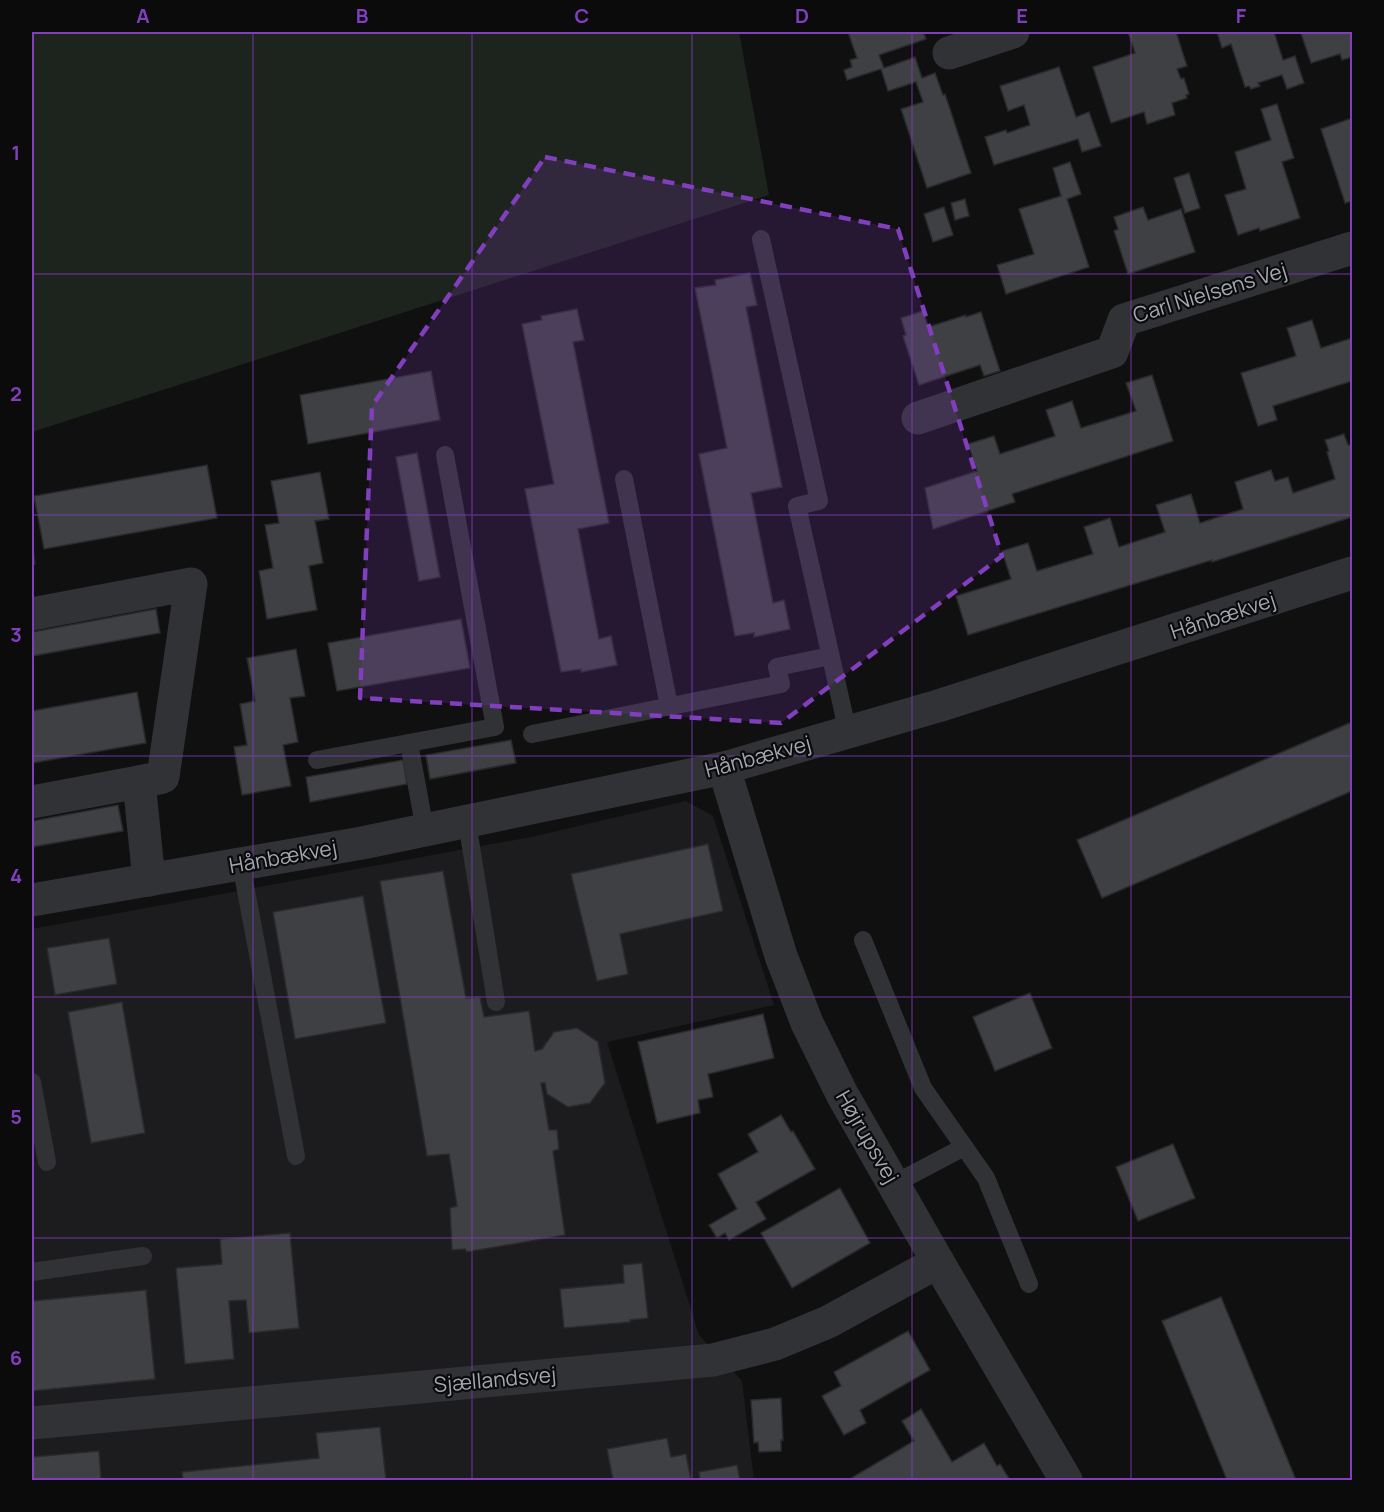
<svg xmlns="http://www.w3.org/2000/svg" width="1384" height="1512" font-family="Manrope,sans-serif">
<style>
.built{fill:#1c1c1e}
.green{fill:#1d241d}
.building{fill:#3f4044;stroke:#2a2a2d;stroke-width:1.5}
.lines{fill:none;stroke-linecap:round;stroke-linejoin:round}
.service{stroke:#313236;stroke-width:18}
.minor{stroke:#313236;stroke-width:33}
.tertiary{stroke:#313236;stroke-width:33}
.marked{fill:#813ebd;fill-opacity:0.2;stroke:#813ebd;stroke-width:4.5;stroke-dasharray:12 8;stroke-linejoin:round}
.grid{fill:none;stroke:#813ebd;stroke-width:1.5;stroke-opacity:0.55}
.labels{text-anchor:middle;stroke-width:4.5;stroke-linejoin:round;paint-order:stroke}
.street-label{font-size:21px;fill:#a2a7b1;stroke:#0b0b0c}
.neatline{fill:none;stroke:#813ebd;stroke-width:2}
.grid-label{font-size:20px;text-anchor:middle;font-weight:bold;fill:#813ebd}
</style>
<rect width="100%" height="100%" fill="#101011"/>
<polygon class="built" points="686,801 713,816 774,1005 607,1042 699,1335 742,1381 754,1480 32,1480 32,929 531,837"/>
<polygon class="green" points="32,32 739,32 769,195 32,432"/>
<g class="building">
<polygon points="848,32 923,32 926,39 879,55 884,68 915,57 922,78 935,73 943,95 945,94 971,173 927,188 901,109 923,102 916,82 888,91 881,69 847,80 844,70 852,67 850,60 857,58"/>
<polygon points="1128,32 1176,32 1187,66 1177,69 1181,79 1184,78 1189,94 1186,95 1187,98 1172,103 1175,115 1147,124 1144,112 1111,123 1093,67 1135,53"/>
<polygon points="1217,32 1274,32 1283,60 1295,56 1304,83 1287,89 1282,75 1258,83 1260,86 1251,89 1249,86 1245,87 1231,44 1222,48"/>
<polygon points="1307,32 1352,32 1352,57 1342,60 1340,54 1311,63 1301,33"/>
<polygon points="1059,67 1076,117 1089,112 1101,146 1082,152 1078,139 994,165 985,137 1006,130 1007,133 1030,125 1024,105 1008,111 1000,86"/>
<polygon points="1277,104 1294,158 1282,162 1300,218 1260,231 1259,228 1238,235 1225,195 1246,189 1235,152 1271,140 1261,109"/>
<polygon points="1352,118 1352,201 1345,203 1321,129"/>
<polygon points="1070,162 1081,194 1067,199 1089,267 1006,294 997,265 1034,254 1019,209 1061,196 1053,168"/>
<polygon points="1189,173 1200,208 1185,213 1174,178"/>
<polygon points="965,199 969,216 955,220 951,203"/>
<polygon points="944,207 953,235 933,242 924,214"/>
<polygon points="1143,207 1148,220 1181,209 1195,252 1128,274 1114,231 1118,229 1114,217"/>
<polygon points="750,273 757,305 746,307 782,487 751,493 773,603 784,600 790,629 754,637 754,633 735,636 699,454 727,448 695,288 716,285 715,280"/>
<polygon points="577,309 584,340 573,342 609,523 578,529 599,639 611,636 617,665 581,672 581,669 561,672 525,489 554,484 522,324 542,320 541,316"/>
<polygon points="923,311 928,327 966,315 966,317 981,312 1000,371 984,376 980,365 919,385 903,336 906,335 901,318"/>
<polygon points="1312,320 1321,348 1352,338 1352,381 1273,406 1277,420 1258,426 1241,373 1296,356 1287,328"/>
<polygon points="431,371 440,420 308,444 300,395"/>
<polygon points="1152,375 1173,441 1012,494 1015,502 933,529 925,488 977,471 968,444 994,436 1000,454 1055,436 1046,410 1072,401 1081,428 1136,411 1126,383"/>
<polygon points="1344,434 1348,445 1352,445 1352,517 1212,562 1212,560 968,635 956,596 1011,579 1002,551 1028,543 1037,571 1093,554 1084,527 1110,518 1119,547 1165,532 1156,505 1191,494 1200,523 1243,509 1235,482 1271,470 1275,481 1288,477 1293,493 1335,479 1327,452 1329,451 1325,440"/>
<polygon points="417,453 440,577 419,581 396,457"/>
<polygon points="207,465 217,518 44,549 34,496"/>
<polygon points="320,472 329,519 315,521 323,563 309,566 317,610 267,619 259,571 273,568 265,525 279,523 271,481"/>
<polygon points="32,542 35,564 32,565"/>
<polygon points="156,609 160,633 32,656 32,632"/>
<polygon points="461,619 470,668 337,691 328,643"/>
<polygon points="296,649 305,696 290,698 298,742 283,745 291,786 242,795 234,747 247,745 240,704 255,701 247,658"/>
<polygon points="137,692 146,743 32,763 32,711"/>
<polygon points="1352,722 1352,791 1102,898 1077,840"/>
<polygon points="511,740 516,763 430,779 426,755"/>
<polygon points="403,760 407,784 310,802 306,777"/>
<polygon points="118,805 123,831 32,847 32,821"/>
<polygon points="708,844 723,911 620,934 628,974 597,981 571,874"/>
<polygon points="443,871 466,998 480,997 484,1017 529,1011 535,1051 542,1049 554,1032 577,1028 598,1042 605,1083 590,1103 568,1107 547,1094 545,1083 541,1083 549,1130 557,1130 559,1149 553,1151 565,1235 467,1252 465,1249 452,1250 450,1208 457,1206 449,1154 427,1156 380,881"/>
<polygon points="363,896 386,1023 295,1039 273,912"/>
<polygon points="109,938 117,984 55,995 47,948"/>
<polygon points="1030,993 1052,1048 995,1071 973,1017"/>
<polygon points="122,1002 145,1133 91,1143 68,1012"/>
<polygon points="763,1014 774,1058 708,1074 713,1097 698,1100 700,1113 657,1123 638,1042"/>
<polygon points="781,1115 791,1132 793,1131 815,1169 756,1202 766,1219 729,1240 725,1233 717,1238 709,1225 737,1209 718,1174 758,1152 748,1134"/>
<polygon points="1173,1144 1195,1198 1138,1221 1116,1167"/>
<polygon points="840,1188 870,1243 792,1288 761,1233"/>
<polygon points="290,1233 299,1328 249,1333 246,1300 229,1301 234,1359 185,1364 176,1268 222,1264 220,1239"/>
<polygon points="642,1263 648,1318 630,1320 630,1322 564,1328 560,1289 624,1283 623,1265"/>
<polygon points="146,1290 155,1379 32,1391 32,1301"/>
<polygon points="1221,1297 1296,1480 1227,1480 1162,1321"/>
<polygon points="908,1331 930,1370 860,1410 866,1423 844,1435 822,1396 841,1386 834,1372"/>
<polygon points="781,1398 783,1440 781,1440 781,1451 759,1452 758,1442 754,1443 751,1400"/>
<polygon points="921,1409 952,1462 984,1443 997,1466 1000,1464 1010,1480 848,1480 914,1441 902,1421"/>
<polygon points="380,1427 386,1480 183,1480 182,1472 319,1458 316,1433"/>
<polygon points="667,1438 671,1457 686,1454 691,1480 613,1480 607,1449"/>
<polygon points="99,1451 101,1480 32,1480 32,1457"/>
<polygon points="737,1465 740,1480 700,1480 699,1472"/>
</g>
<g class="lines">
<g class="service">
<polyline points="761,239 819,501 797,506 848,733"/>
<polyline points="624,479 669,706"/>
<polyline points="532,734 781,684 777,667 830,656"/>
<polyline points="409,743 425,830"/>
<polyline points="317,760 495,727 445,455"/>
<polyline points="467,822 496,1002"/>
<polyline points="241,864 296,1156"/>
<polyline points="863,940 923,1088 986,1178 1029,1284"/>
<polyline points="32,1082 47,1162"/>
<polyline points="894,1184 964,1147"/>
<polyline points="32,1272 143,1256"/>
</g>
<g class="minor">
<polyline points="949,53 1013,32"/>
<polyline points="918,418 1112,352 1124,320 1352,248"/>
<polyline points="32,614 191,584 163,777 139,782 149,880"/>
<polyline points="724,768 781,956 807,1023 842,1094 938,1262 1066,1480"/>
<polyline points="32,802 139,782"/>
<polyline points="32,1423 713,1360 775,1344 828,1322 938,1262"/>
</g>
<polyline class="tertiary" points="32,900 362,843 724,768 938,706 1352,573"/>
</g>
<path class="marked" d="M545,157L898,229L1002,556L781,723L360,698L372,406Z"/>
<path class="grid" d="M253,32V1480M472,32V1480M692,32V1480M912,32V1480M1131,32V1480M32,274H1352M32,515H1352M32,756H1352M32,997H1352M32,1238H1352"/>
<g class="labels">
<g class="street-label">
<text transform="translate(1210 293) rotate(-17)" y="7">Carl Nielsens Vej</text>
<text transform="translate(1223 616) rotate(-18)" y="7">Hånbækvej</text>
<text transform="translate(758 757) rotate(-15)" y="7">Hånbækvej</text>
<text transform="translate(283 857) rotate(-10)" y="7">Hånbækvej</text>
<text transform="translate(867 1137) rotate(60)" y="7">Højrupsvej</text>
<text transform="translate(495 1380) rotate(-5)" y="7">Sjællandsvej</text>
</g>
</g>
<rect width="1384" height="1512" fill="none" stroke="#0b0b0c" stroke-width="66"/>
<rect x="33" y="33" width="1318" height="1446" class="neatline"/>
<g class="grid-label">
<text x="143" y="23">A</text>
<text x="362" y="23">B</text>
<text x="582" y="23">C</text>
<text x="802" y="23">D</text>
<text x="1022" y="23">E</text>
<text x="1241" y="23">F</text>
<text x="16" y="160">1</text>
<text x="16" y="401">2</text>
<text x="16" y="642">3</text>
<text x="16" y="883">4</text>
<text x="16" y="1124">5</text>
<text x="16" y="1365">6</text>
</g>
</svg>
